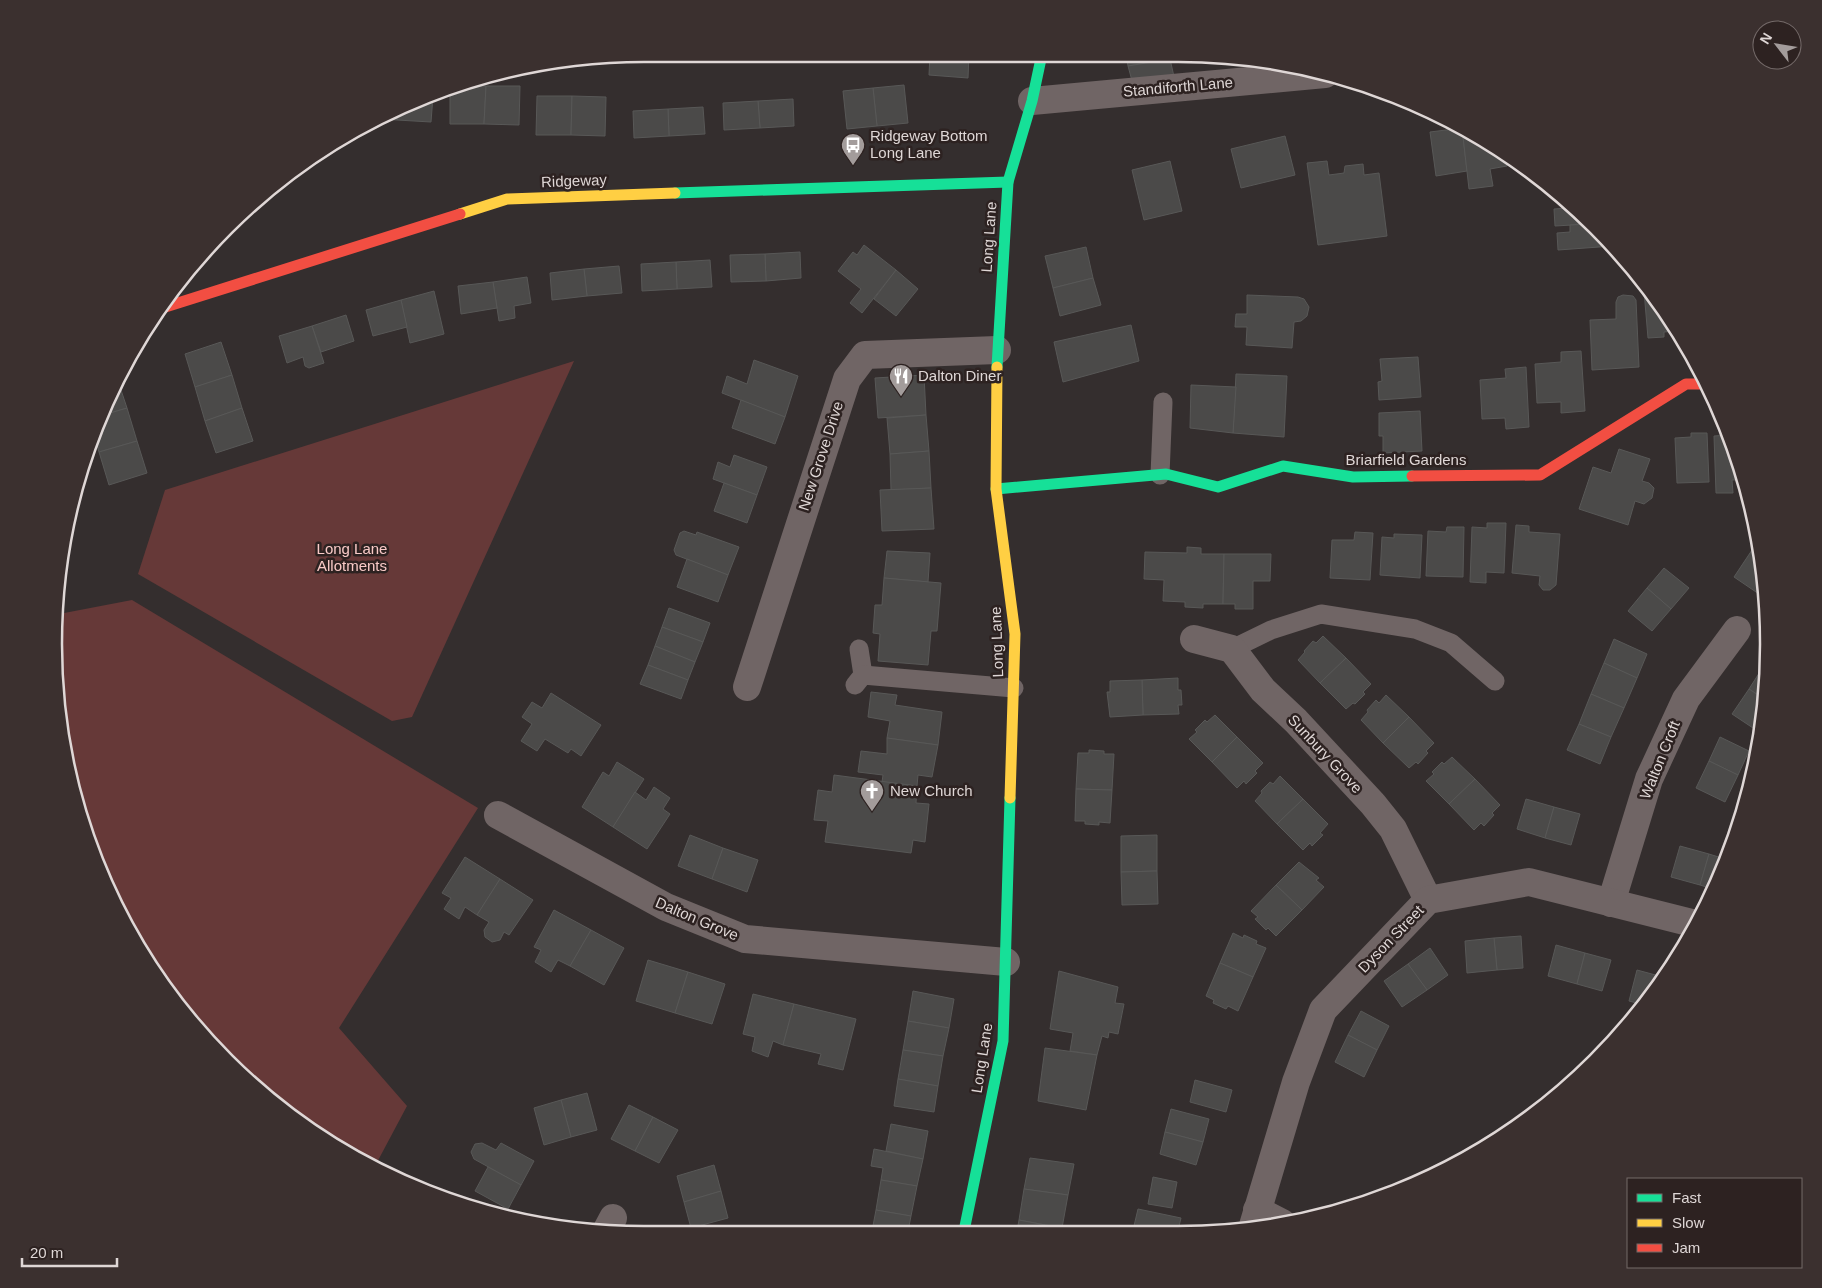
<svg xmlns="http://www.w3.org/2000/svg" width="1822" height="1288" font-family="Arial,sans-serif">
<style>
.green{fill:#663938}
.building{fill:#4b4a49;stroke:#585857}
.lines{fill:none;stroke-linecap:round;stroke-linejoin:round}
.lane{stroke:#706565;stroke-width:19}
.street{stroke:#706565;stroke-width:28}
.fast{stroke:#16e098;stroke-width:11}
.slow{stroke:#ffcf43;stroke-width:11}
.jam{stroke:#f24e42;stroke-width:11}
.labels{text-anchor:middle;stroke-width:5;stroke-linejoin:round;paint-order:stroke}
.street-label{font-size:15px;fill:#dfd7d6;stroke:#2d2221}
.poi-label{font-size:15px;fill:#dfd7d6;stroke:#2d2221;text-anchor:start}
.park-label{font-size:15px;fill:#f9cac7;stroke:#2d2221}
.rim{fill:none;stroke:#dfd7d6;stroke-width:2.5}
</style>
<rect width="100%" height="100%" fill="#342e2e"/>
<g class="green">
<polygon points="574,361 412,717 392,721 138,574 165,490"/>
<polygon points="132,600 478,808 339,1028 407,1106 374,1168 285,1112 200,1033 114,905 85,833 59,721 59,614"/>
</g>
<g class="building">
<polygon points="930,54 969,54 968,78 929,75"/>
<polygon points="1126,54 1168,54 1170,59 1128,66"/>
<polygon points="1170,59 1175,81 1134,88 1128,66"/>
<polygon points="462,85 486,86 484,124 450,124 450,89"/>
<polygon points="904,85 908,123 877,126 873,88"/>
<polygon points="486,86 520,86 519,125 484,124"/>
<polygon points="873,88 877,126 847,129 843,91"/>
<polygon points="433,96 431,122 397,120 398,109"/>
<polygon points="537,96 572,96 571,135 536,135"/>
<polygon points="572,96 606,97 605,136 571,135"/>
<polygon points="793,99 794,126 760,128 758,101"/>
<polygon points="758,101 760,128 724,130 723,103"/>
<polygon points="703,107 705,134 669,136 668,109"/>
<polygon points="398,109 397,120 376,119 383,114"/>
<polygon points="668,109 669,136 634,138 633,111"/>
<polygon points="1462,128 1467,171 1436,176 1430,132"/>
<polygon points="1462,128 1473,133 1505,154 1507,166 1490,169 1493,186 1469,189"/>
<polygon points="1285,136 1295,175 1241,188 1231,149"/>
<polygon points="1170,161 1182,211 1144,220 1132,170"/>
<polygon points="1327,161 1329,175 1344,173 1345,166 1363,164 1364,175 1379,173 1387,236 1318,245 1307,163"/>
<polygon points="1568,204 1589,224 1555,226 1554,209 1568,208"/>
<polygon points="1589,224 1613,246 1558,250 1557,233 1570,232 1570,225"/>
<polygon points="864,245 896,270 862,313 850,303 861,289 838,271 853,252 857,255"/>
<polygon points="1086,247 1093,278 1053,288 1045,256"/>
<polygon points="800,252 801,278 766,281 765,254"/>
<polygon points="765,254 766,281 731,282 730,255"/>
<polygon points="710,260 712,287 677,289 676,262"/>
<polygon points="676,262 677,289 642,291 641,264"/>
<polygon points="619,266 622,293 587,296 584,269"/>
<polygon points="584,269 587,296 552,300 550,273"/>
<polygon points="896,270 918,289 896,316 874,299"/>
<polygon points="527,277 531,303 514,306 515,318 499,321 493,282"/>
<polygon points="1093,278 1101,305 1060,316 1053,288"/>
<polygon points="493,282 497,308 461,314 458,286"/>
<polygon points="434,291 444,334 410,343 401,300"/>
<polygon points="1644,291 1647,291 1680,336 1676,336 1676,331 1664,332 1664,337 1648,338"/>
<polygon points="1247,295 1298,297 1304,299 1309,307 1307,316 1301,321 1294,322 1292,348 1246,345 1247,327 1235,327 1236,314 1247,314"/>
<polygon points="1623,295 1633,296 1636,300 1639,367 1592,370 1590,320 1616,319 1616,302 1618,297"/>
<polygon points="401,300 407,327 373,336 366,310"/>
<polygon points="346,315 354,341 321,352 312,326"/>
<polygon points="1131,325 1139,361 1063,382 1054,342"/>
<polygon points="312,326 324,363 309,368 305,366 303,357 287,363 279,336"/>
<polygon points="221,342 232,375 195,387 185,354"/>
<polygon points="1581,351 1585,411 1561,413 1561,402 1537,403 1535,364 1561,362 1561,352"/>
<polygon points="1418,357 1421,397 1379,400 1378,382 1382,381 1380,359"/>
<polygon points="754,360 798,376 785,417 722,393 727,376 747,384"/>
<polygon points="1526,367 1529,427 1506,429 1505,418 1482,419 1480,380 1506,378 1505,369"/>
<polygon points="1236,374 1287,376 1284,437 1233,433"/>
<polygon points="232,375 242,408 205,421 195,387"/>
<polygon points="924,375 926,415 878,418 875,378"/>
<polygon points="118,381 127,408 100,416"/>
<polygon points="1191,385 1236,387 1233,433 1190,428"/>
<polygon points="741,400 785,417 775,444 732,428"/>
<polygon points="127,408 137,441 99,452 94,435 100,416"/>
<polygon points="242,408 253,441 216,453 205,421"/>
<polygon points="1420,411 1422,451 1383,453 1383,436 1379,436 1379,413"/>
<polygon points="926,415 929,451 890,454 887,418"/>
<polygon points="1691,433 1707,433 1709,482 1677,483 1675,438 1691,437"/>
<polygon points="1728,435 1737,454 1743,480 1732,480 1733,493 1716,493 1714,436"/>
<polygon points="137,441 147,473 109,485 99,452"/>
<polygon points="1619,449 1650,459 1642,481 1649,483 1654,488 1652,498 1644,504 1635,501 1628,525 1579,509 1593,467 1611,473"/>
<polygon points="929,451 931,488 891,490 890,454"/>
<polygon points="734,455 767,467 757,495 713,479 718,462 730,467"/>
<polygon points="724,483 757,495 747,523 714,511"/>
<polygon points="931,488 934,529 882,531 880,490"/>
<polygon points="1487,523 1506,523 1504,573 1486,572 1486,583 1470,582 1472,527 1487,528"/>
<polygon points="1516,525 1529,526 1529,532 1560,534 1556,585 1550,590 1543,590 1539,585 1540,576 1512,573"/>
<polygon points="1447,527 1464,527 1463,577 1426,576 1428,531 1446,532"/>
<polygon points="684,531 696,535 697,532 739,547 728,575 676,555 674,550 680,533"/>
<polygon points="1355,532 1373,533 1370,580 1330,578 1332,540 1354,540"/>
<polygon points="1394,534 1422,535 1420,578 1380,575 1382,537 1394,538"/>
<polygon points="1187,547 1201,548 1201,554 1224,554 1223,604 1203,604 1203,608 1185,607 1185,602 1163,601 1164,580 1144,579 1145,552 1187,553"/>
<polygon points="1752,550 1761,556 1763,567 1764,586 1759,594 1734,577"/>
<polygon points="887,551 930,553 928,582 884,578"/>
<polygon points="1224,554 1271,554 1270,581 1253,581 1253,609 1235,609 1235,604 1223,604"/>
<polygon points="687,559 728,575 718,602 677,587"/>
<polygon points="1664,568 1689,588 1671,609 1647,588"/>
<polygon points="884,578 941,583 937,631 931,631 928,665 878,661 880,634 873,633 875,605 882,605"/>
<polygon points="1764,586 1764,597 1759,594"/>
<polygon points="1647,588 1671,609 1652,631 1628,611"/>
<polygon points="669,608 710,623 703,642 662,627"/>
<polygon points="662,627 703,642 695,662 655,646"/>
<polygon points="1323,636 1346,658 1320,683 1298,660 1305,652 1304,651 1313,641 1316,643"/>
<polygon points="1614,639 1647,654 1637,678 1604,663"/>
<polygon points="655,646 695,662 688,680 648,665"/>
<polygon points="1346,658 1371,684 1363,692 1365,694 1355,704 1353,703 1346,709 1320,683"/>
<polygon points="1604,663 1637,678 1624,708 1591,694"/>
<polygon points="648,665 688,680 681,699 640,684"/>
<polygon points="1763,667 1767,669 1767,682 1764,699 1749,689"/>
<polygon points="1178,678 1178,690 1181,690 1182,705 1178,705 1179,714 1143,715 1142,680"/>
<polygon points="1142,680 1143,715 1110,717 1107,692 1110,692 1110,681"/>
<polygon points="1749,689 1764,699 1759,732 1732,714"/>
<polygon points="871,692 897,695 895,705 942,712 938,745 887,738 890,721 868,717"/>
<polygon points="551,693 601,725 581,756 571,749 568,753 545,739 537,751 521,741 532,724 522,717 532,702 542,708"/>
<polygon points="1591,694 1624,708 1611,737 1579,724"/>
<polygon points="1386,695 1409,717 1383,743 1361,720 1368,712 1367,710 1376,700 1379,703"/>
<polygon points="1215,715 1237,737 1212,762 1189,739 1197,732 1195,730 1205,720 1207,722"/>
<polygon points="1409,717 1434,743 1426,751 1428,753 1418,764 1416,762 1409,768 1383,743"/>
<polygon points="1579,724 1611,737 1600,764 1567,750"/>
<polygon points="1237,737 1263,763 1255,771 1257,773 1246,784 1244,781 1237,788 1212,762"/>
<polygon points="1720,737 1749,751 1738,775 1709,761"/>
<polygon points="887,738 938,745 932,777 918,775 917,786 882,782 883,775 858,772 861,751 887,754"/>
<polygon points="1089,750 1104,751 1104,754 1114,754 1112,790 1076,789 1078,753 1089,753"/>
<polygon points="1452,757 1475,779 1449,804 1426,781 1434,774 1432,772 1442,762 1444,764"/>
<polygon points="1709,761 1738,775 1725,802 1696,788"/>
<polygon points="617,762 644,779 613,827 582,807 603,772 609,776"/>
<polygon points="834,775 917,786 916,803 929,804 925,842 913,840 911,853 825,842 828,821 814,820 818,790 832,792"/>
<polygon points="1280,776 1303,799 1277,824 1255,801 1262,793 1261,791 1270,782 1273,784"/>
<polygon points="1475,779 1500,805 1492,813 1494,815 1484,826 1481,823 1474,830 1449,804"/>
<polygon points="654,787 670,798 663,809 670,814 647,849 613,827 635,792 646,800"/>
<polygon points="1076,789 1112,790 1110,823 1099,822 1099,825 1085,824 1085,821 1075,821"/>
<polygon points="1303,799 1328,824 1320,833 1323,835 1312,846 1310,843 1303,850 1277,824"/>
<polygon points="1526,799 1554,807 1545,838 1517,829"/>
<polygon points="1554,807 1580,814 1571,845 1545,838"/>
<polygon points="690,835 723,848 712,879 678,866"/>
<polygon points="1157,835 1157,871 1121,872 1121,836"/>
<polygon points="1680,846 1709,854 1700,885 1671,877"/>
<polygon points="723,848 758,860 747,892 712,879"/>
<polygon points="1709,854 1725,859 1713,889 1700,885"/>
<polygon points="465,857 500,879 477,915 465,907 459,919 444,909 451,898 442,893"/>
<polygon points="1299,862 1319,878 1316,880 1324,887 1302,910 1276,885"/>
<polygon points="1157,871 1158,904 1122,905 1121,872"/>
<polygon points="500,879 533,900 509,935 504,932 500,940 492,942 485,937 484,930 489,922 477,915"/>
<polygon points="1276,885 1302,910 1276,936 1268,928 1266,930 1255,919 1258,917 1251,911"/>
<polygon points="554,910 591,930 570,966 558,960 551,972 535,962 541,950 534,947"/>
<polygon points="591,930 624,948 604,985 570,966"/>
<polygon points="1233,933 1243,938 1244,935 1257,941 1256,944 1266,948 1253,977 1220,963"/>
<polygon points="1521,936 1523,968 1497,970 1494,938"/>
<polygon points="1494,938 1497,970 1467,973 1465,941"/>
<polygon points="1556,945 1585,953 1577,984 1548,976"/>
<polygon points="1430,948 1448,975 1427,990 1408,964"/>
<polygon points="1585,953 1611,960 1602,991 1577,984"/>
<polygon points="648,960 688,972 675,1013 636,1001"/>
<polygon points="1220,963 1253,977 1238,1011 1228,1006 1226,1009 1213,1003 1214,1000 1206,996"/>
<polygon points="1408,964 1427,990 1402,1007 1384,981"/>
<polygon points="1637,970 1663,977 1644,1005 1629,1001"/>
<polygon points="1059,971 1118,987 1115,1003 1124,1004 1118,1034 1109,1032 1108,1038 1102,1036 1097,1055 1070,1051 1073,1033 1050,1029"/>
<polygon points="688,972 725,984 712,1024 675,1013"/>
<polygon points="913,991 954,999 949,1028 908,1021"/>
<polygon points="753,994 794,1004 783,1045 773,1041 768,1057 752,1051 755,1037 743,1034"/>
<polygon points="794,1004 856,1019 843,1070 818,1064 821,1054 783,1045"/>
<polygon points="1361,1011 1389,1026 1377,1050 1348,1035"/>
<polygon points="908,1021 949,1028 943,1056 903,1050"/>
<polygon points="1348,1035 1377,1050 1364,1077 1335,1062"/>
<polygon points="1045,1048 1097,1055 1086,1110 1038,1101"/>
<polygon points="903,1050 943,1056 938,1086 898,1079"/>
<polygon points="898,1079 938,1086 934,1112 894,1106"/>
<polygon points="1195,1080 1232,1090 1226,1112 1190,1102"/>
<polygon points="587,1093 597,1130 571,1137 561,1100"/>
<polygon points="561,1100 571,1137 544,1145 534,1108"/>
<polygon points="629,1105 653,1117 635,1151 611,1139"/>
<polygon points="1171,1109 1209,1119 1203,1142 1165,1132"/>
<polygon points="653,1117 678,1130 659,1163 635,1151"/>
<polygon points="891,1124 928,1131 923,1159 886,1151"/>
<polygon points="1165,1132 1203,1142 1196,1165 1160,1154"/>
<polygon points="482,1143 496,1150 501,1143 534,1161 521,1185 474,1159 471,1152 475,1144"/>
<polygon points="874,1149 923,1159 917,1186 881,1180 883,1168 871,1166"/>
<polygon points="1030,1158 1074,1164 1068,1195 1024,1189"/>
<polygon points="714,1165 721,1191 684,1202 677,1176"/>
<polygon points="488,1167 521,1185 508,1209 475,1191"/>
<polygon points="1153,1177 1177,1182 1172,1208 1148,1204"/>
<polygon points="881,1180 917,1186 911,1216 876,1210"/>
<polygon points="1024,1189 1068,1195 1062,1228 1019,1220"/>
<polygon points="721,1191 728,1218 691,1228 684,1202"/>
<polygon points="1138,1209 1181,1218 1178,1230 1133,1230"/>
<polygon points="876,1210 911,1216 908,1231 872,1231"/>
<polygon points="1019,1220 1045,1225 1044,1230 1017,1231"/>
</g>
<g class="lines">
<g class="lane">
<polyline points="1160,475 1163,402"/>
<polyline points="859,649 863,675"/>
<polyline points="1232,649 1271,630 1321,614 1415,629 1451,643 1495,681"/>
<polyline points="855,685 863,675 1014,688"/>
</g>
<g class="street">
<polyline points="1032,101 1325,74"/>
<polyline points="1194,639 1232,649 1263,690 1296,721 1373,804 1393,829 1428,900"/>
<polyline points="747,687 847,379 865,355 997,350"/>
<polyline points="498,815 666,907 745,939 1006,962"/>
<polyline points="1611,903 1649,779 1686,699 1737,630"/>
<polyline points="1257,1210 1282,1223"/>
<polyline points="1252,1229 1296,1082 1323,1010 1428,900 1529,882 1696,924"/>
<polyline points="605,1233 613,1218"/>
</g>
<g class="fast">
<polyline points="675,193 1008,182"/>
<polyline points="997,367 1008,182 1032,101 1042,54"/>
<polyline points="996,489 1166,474 1218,487 1283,466 1353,477 1412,476"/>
<polyline points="964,1231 1003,1041 1010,798"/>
</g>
<g class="slow">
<polyline points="460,214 507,199 675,193"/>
<polyline points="997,367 996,489 1015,634 1010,798"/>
</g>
<g class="jam">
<polyline points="159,309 460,214"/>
<polyline points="1412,476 1540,475 1686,384 1705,384"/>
</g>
</g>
<defs>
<g id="bus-pin" transform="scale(1.25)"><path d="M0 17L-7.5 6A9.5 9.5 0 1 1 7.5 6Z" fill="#a39c9b" stroke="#2d2221"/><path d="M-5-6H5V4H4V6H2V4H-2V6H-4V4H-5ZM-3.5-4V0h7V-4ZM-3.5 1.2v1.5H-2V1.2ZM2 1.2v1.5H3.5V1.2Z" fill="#fff"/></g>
<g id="restaurant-pin" transform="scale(1.25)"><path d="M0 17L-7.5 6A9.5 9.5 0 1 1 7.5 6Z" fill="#a39c9b" stroke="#2d2221"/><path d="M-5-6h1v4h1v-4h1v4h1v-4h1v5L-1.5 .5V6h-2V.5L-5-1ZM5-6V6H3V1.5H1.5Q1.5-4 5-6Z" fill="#fff"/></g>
<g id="church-pin" transform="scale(1.25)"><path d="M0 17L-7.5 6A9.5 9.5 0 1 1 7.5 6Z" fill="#a39c9b" stroke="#2d2221"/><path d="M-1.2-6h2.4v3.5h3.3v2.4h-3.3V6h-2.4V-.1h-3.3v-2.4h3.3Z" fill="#fff"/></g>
</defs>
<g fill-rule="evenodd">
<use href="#bus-pin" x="853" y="145"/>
<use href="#restaurant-pin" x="901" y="376"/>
<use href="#church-pin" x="872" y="791"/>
</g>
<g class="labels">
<g class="street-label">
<text transform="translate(1178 87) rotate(-5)" y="5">Standiforth Lane</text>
<text transform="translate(574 181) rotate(-2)" y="5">Ridgeway</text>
<text transform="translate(989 237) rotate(-86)" y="5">Long Lane</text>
<text transform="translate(821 456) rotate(-72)" y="5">New Grove Drive</text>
<text x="1406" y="465">Briarfield Gardens</text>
<text transform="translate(997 642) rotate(-92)" y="5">Long Lane</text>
<text transform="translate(1325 754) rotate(47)" y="5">Sunbury Grove</text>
<text transform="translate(1660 760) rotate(-68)" y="5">Walton Croft</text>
<text transform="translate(697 919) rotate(23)" y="5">Dalton Grove</text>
<text transform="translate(1391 939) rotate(-46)" y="5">Dyson Street</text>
<text transform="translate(982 1058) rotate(-81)" y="5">Long Lane</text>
</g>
<g class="poi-label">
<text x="870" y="141">Ridgeway Bottom<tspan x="870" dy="17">Long Lane</tspan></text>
<text x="918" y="381">Dalton Diner</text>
<text x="890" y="796">New Church</text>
</g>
<g class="park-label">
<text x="352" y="554">Long Lane<tspan x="352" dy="17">Allotments</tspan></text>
</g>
</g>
<path d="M0 0H1822V1288H0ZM644 62H1178A582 582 0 0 1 1760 644V644A582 582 0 0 1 1178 1226H644A582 582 0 0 1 62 644V644A582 582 0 0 1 644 62Z" fill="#3b302f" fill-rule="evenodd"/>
<path class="rim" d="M644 62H1178A582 582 0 0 1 1760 644V644A582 582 0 0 1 1178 1226H644A582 582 0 0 1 62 644V644A582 582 0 0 1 644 62Z"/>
<rect x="1627" y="1178" width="175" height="90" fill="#2d2221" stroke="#746a69"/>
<rect x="1637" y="1194" width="25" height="8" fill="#16e098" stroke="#746a69"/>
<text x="1672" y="1203" font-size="15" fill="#dfd7d6">Fast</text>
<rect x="1637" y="1219" width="25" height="8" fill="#ffcf43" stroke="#746a69"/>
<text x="1672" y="1228" font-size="15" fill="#dfd7d6">Slow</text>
<rect x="1637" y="1244" width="25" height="8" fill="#f24e42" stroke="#746a69"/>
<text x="1672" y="1253" font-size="15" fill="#dfd7d6">Jam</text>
<g transform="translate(1777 45) rotate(301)"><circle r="24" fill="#2d2221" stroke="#746a69"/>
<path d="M0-4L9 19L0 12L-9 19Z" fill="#a39c9b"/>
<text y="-8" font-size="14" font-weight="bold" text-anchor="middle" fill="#dfd7d6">N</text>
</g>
<path d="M22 1258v8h95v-8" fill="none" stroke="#dfd7d6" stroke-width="2.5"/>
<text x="30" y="1258" font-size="15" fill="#dfd7d6" stroke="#2d2221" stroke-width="4" paint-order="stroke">20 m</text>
</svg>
